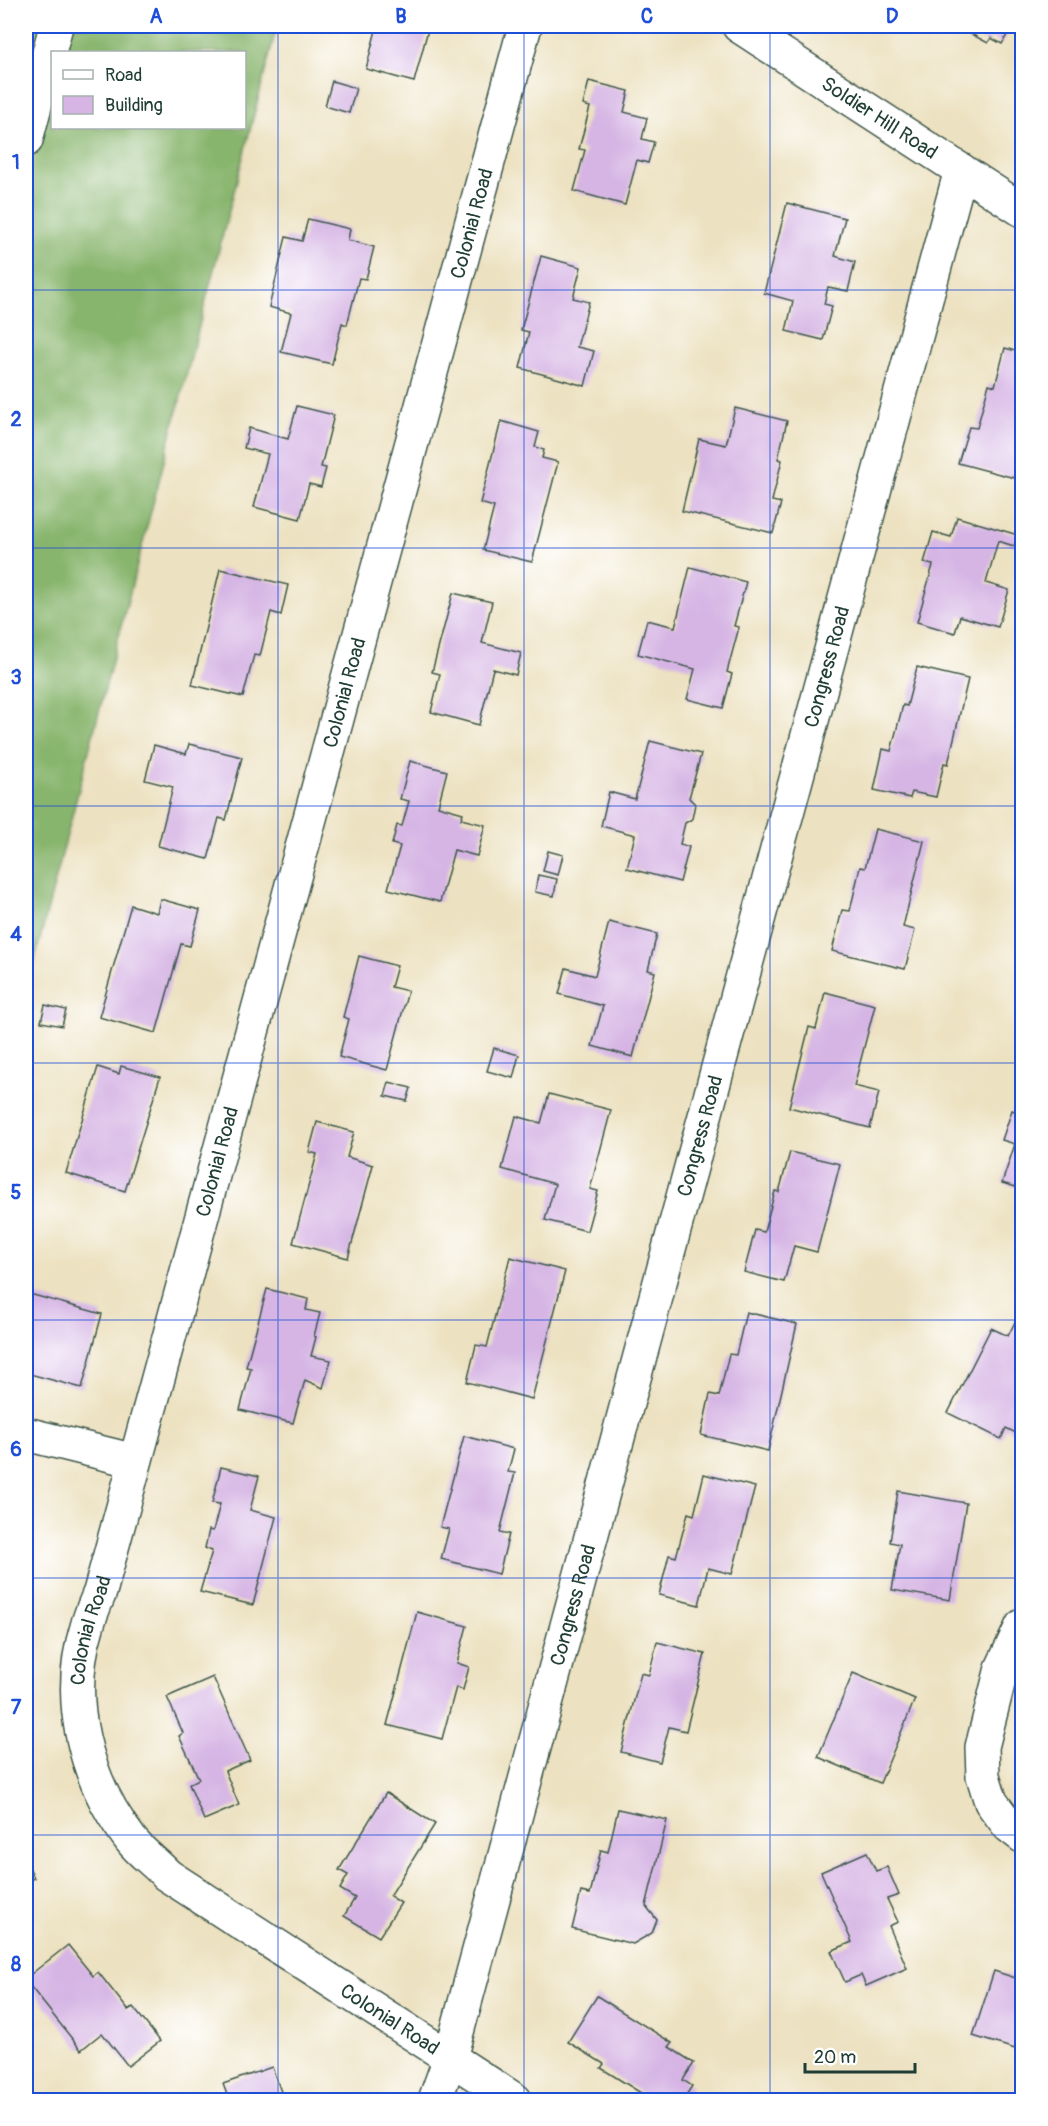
<svg xmlns="http://www.w3.org/2000/svg" width="1048" height="2126" font-family="Pangolin,sans-serif">
<style>
.forest{fill:#88b56d;stroke:#547950;stroke-width:1.5;fill-rule:evenodd}
.building{fill:#d6b5e4}
.lines{fill:none;stroke-linecap:round;stroke-linejoin:round}
.minor-casing{stroke:#3e5649;stroke-width:36}
.minor{stroke:#fff;stroke-width:33}
.grid{fill:none;stroke:#1d4ed8;stroke-width:1.5;stroke-opacity:0.55}
.labels{text-anchor:middle;stroke-width:4.5;stroke-linejoin:round;paint-order:stroke}
.street-label{font-size:20px;fill:#1f3d34;stroke:#fff}
.neatline{fill:none;stroke:#1d4ed8;stroke-width:2}
.grid-label{font-size:20px;text-anchor:middle;font-weight:bold;fill:#1d4ed8}
</style>
<rect width="100%" height="100%" fill="#fff"/>
<filter id="ink" filterUnits="userSpaceOnUse"><feTurbulence type="fractalNoise" baseFrequency=".0167" numOctaves="2"/><feDisplacementMap in="SourceGraphic" scale="12" xChannelSelector="R" yChannelSelector="G"/><feConvolveMatrix kernelMatrix="1 2 1 2 8 2 1 2 1" color-interpolation-filters="sRGB"/></filter>
<filter id="wash" filterUnits="userSpaceOnUse"><feTurbulence type="fractalNoise" baseFrequency=".008" numOctaves="4" result="noise"/><feDisplacementMap in="SourceGraphic" scale="24" xChannelSelector="R" yChannelSelector="G"/><feGaussianBlur stdDeviation="1.35" result="paint"/><feColorMatrix in="noise" values="0 0 0 0 0 0 0 0 0 0 0 0 0 0 0 0 0 1.4 0 .05"/><feComposite in="paint" operator="in"/></filter>
<g filter="url(#wash)">
<rect width="100%" height="100%" fill="#ece1c0"/>
<path class="forest" d="M26,26H277L26,993ZM52,52H244V128H52Z"/>
<g id="blocks">
<g class="building">
<polygon points="377,26 429,26 414,82 366,69"/>
<polygon points="971,26 1012,26 1002,44 991,38 988,43 967,32"/>
<polygon points="332,81 356,88 349,113 325,106"/>
<polygon points="589,81 629,91 624,112 647,118 642,139 654,142 648,163 637,160 625,205 574,191 585,150 579,149 590,107 583,105"/>
<polygon points="787,203 845,218 835,256 855,262 848,291 828,287 824,304 832,306 823,340 786,331 793,301 764,293"/>
<polygon points="308,219 350,229 348,240 374,247 366,279 359,278 347,325 342,323 332,364 281,352 291,313 269,307 286,237 302,241"/>
<polygon points="541,256 581,267 573,298 589,302 577,347 594,351 585,386 520,368 529,332 521,330"/>
<polygon points="1005,348 1022,353 1022,480 958,463 969,427 977,428 989,384 995,386"/>
<polygon points="297,406 334,415 321,467 326,468 321,487 309,484 300,519 254,507 268,454 244,448 249,428 288,439"/>
<polygon points="735,408 787,421 778,459 782,460 772,501 781,503 773,533 682,511 699,439 726,445"/>
<polygon points="501,421 539,432 535,447 544,450 542,458 558,462 532,562 483,550 494,507 480,503"/>
<polygon points="957,517 1018,535 1014,546 998,541 986,583 1009,590 998,627 960,616 955,633 917,622 933,565 924,563 933,532 951,537"/>
<polygon points="690,567 746,582 734,626 739,627 727,672 732,674 723,708 687,699 695,669 638,654 647,620 675,627"/>
<polygon points="220,569 288,585 281,615 271,612 260,656 254,655 243,697 192,685"/>
<polygon points="453,593 492,602 482,643 521,653 516,675 493,669 479,725 431,712 440,674 432,672"/>
<polygon points="917,667 968,679 948,764 944,763 936,797 912,792 910,798 874,790 883,749 891,751 903,705 907,706"/>
<polygon points="650,741 701,754 689,798 695,804 692,819 685,823 680,844 689,847 680,882 627,868 635,835 601,826 609,792 635,799"/>
<polygon points="189,744 242,757 226,820 219,818 208,859 158,846 173,787 145,780 154,745 186,754"/>
<polygon points="410,761 447,771 438,806 463,813 461,819 485,825 477,856 454,850 440,902 388,889 400,846 392,844 397,825 402,826 409,801 400,799"/>
<polygon points="875,829 924,841 903,927 915,930 905,969 832,951 842,910 850,911 860,867 865,868"/>
<polygon points="548,851 563,855 558,875 543,871"/>
<polygon points="538,875 557,879 554,896 535,892"/>
<polygon points="160,899 200,910 190,946 181,944 156,1033 99,1017 131,905 157,913"/>
<polygon points="609,922 657,934 648,970 655,972 633,1057 592,1046 603,1006 559,994 566,968 595,976"/>
<polygon points="359,956 397,966 391,987 408,991 387,1070 339,1057 349,1019 343,1017"/>
<polygon points="825,992 875,1005 854,1086 879,1092 870,1128 789,1107 809,1027 816,1029"/>
<polygon points="45,1005 66,1010 62,1026 41,1022"/>
<polygon points="494,1048 519,1055 513,1078 487,1071"/>
<polygon points="121,1066 160,1077 125,1191 66,1173 98,1067 119,1074"/>
<polygon points="389,1082 411,1088 407,1101 385,1096"/>
<polygon points="549,1094 611,1110 590,1189 598,1191 587,1231 545,1220 555,1184 502,1169 516,1116 541,1123"/>
<polygon points="1012,1110 1022,1114 1022,1189 1002,1183 1015,1144 1002,1140"/>
<polygon points="317,1122 354,1132 347,1157 373,1165 348,1258 293,1243 317,1154 309,1152"/>
<polygon points="790,1152 840,1164 817,1252 794,1246 784,1282 744,1272 755,1230 764,1232 775,1191 779,1192"/>
<polygon points="510,1257 565,1271 532,1399 467,1382 476,1345 487,1347"/>
<polygon points="267,1289 308,1299 306,1310 320,1313 314,1336 316,1337 311,1356 331,1360 323,1388 305,1380 293,1423 240,1410 251,1368 246,1367"/>
<polygon points="26,1293 102,1314 82,1388 26,1373"/>
<polygon points="746,1312 797,1324 768,1451 701,1435 710,1394 719,1396 729,1354 736,1355"/>
<polygon points="1017,1318 1022,1321 1022,1436 1006,1428 1001,1439 948,1413 991,1328 1008,1336"/>
<polygon points="464,1436 514,1449 508,1472 515,1473 500,1532 509,1534 499,1574 441,1559 449,1529 440,1527"/>
<polygon points="221,1467 259,1476 250,1510 276,1517 253,1605 200,1592 212,1551 205,1548 209,1530 213,1531 220,1504 212,1503"/>
<polygon points="704,1474 755,1487 732,1574 708,1568 699,1605 659,1595 669,1555 676,1557 688,1513 694,1515"/>
<polygon points="898,1491 966,1503 950,1600 892,1590 900,1544 890,1542"/>
<polygon points="417,1612 467,1626 457,1663 469,1667 463,1690 456,1687 442,1739 387,1725"/>
<polygon points="657,1642 705,1654 686,1731 669,1727 660,1762 621,1752 641,1673 649,1675"/>
<polygon points="853,1673 915,1699 880,1783 818,1757"/>
<polygon points="213,1677 250,1760 225,1771 239,1805 204,1820 189,1784 199,1779 179,1736 183,1733 167,1697"/>
<polygon points="386,1793 435,1824 390,1896 401,1903 379,1937 344,1916 355,1898 340,1889 348,1875 339,1870"/>
<polygon points="618,1809 667,1820 646,1906 657,1920 652,1933 633,1944 572,1929 581,1892 590,1894 601,1850 608,1852"/>
<polygon points="867,1852 876,1871 887,1867 899,1895 887,1899 898,1922 889,1926 907,1968 866,1986 861,1975 845,1982 831,1951 852,1942 821,1872"/>
<polygon points="26,1860 34,1878 26,1882"/>
<polygon points="68,1945 93,1976 98,1972 128,2010 133,2007 160,2041 128,2066 102,2033 81,2050 26,1981 26,1978"/>
<polygon points="994,1971 1022,1980 1022,2038 1019,2037 1015,2049 973,2036"/>
<polygon points="597,1996 672,2043 669,2047 694,2063 683,2080 692,2086 683,2100 636,2100 641,2093 601,2068 604,2064 568,2042"/>
<polygon points="272,2067 284,2100 229,2100 223,2084"/>
</g>
</g>
</g>
<g filter="url(#ink)">
<use href="#blocks" fill-opacity="0" stroke="#3e5649" stroke-width="1.5"/>
<g class="lines">
<g class="minor-casing">
<g id="minor">
<path id="s1" d="M739,26L1022,210"/>
<polyline points="26,140 56,26"/>
<polyline points="26,1434 135,1461"/>
<polyline points="1022,1626 1002,1668 982,1747 983,1776 991,1802 1009,1826 1022,1836"/>
<path id="s2" d="M435,2100L450,2058L961,170"/>
<path id="s3" d="M515,2100L167,1875C156,1863 141,1853 131,1840C85,1780 64,1700 87,1627C90,1615 95,1604 100,1592L525,26"/>
</g>
</g>
<use href="#minor" class="minor"/>
</g>
</g>
<path class="grid" d="M278,26V2100M524,26V2100M770,26V2100M26,290H1022M26,548H1022M26,806H1022M26,1063H1022M26,1320H1022M26,1578H1022M26,1835H1022"/>
<g class="labels">
<g class="street-label">
<text dy="7" stroke="none"><textPath href="#s1" startOffset="168">Soldier Hill Road</textPath></text>
<text dy="7" stroke="none"><textPath href="#s3" startOffset="2146">Colonial Road</textPath></text>
<text dy="7" stroke="none"><textPath href="#s2" startOffset="1486">Congress Road</textPath></text>
<text dy="7" stroke="none"><textPath href="#s3" startOffset="1660">Colonial Road</textPath></text>
<text dy="7" stroke="none"><textPath href="#s2" startOffset="1000">Congress Road</textPath></text>
<text dy="7" stroke="none"><textPath href="#s3" startOffset="1174">Colonial Road</textPath></text>
<text dy="7" stroke="none"><textPath href="#s2" startOffset="514">Congress Road</textPath></text>
<text dy="7" stroke="none"><textPath href="#s3" startOffset="688">Colonial Road</textPath></text>
<text transform="translate(390 2019) rotate(33)" y="7">Colonial Road</text>
</g>
</g>
<rect width="1048" height="2126" fill="none" stroke="#fff" stroke-width="66"/>
<rect x="51" y="51" width="195" height="78" fill="#ffffff" stroke="#a5b1ae" stroke-width="1.5"/>
<rect x="63" y="70" width="30" height="9" fill="#ffffff" stroke="#a5b1ae" stroke-width="1.5"/>
<text x="105" y="81" font-size="18" fill="#1f3d34">Road</text>
<rect x="63" y="96" width="30" height="18" fill="#d6b5e4" stroke="#a5b1ae" stroke-width="1.5"/>
<text x="105" y="111" font-size="18" fill="#1f3d34">Building</text>
<path d="M805 2063v9h110v-9" fill="none" stroke="#1f3d34" stroke-width="3"/>
<text x="814" y="2063" font-size="18" fill="#1f3d34" stroke="#ffffff" stroke-width="4.5" paint-order="stroke">20 m</text>
<rect x="33" y="33" width="982" height="2060" class="neatline"/>
<g class="grid-label">
<text x="156" y="23">A</text>
<text x="401" y="23">B</text>
<text x="647" y="23">C</text>
<text x="892" y="23">D</text>
<text x="16" y="169">1</text>
<text x="16" y="426">2</text>
<text x="16" y="684">3</text>
<text x="16" y="941">4</text>
<text x="16" y="1199">5</text>
<text x="16" y="1456">6</text>
<text x="16" y="1714">7</text>
<text x="16" y="1971">8</text>
</g>
</svg>
